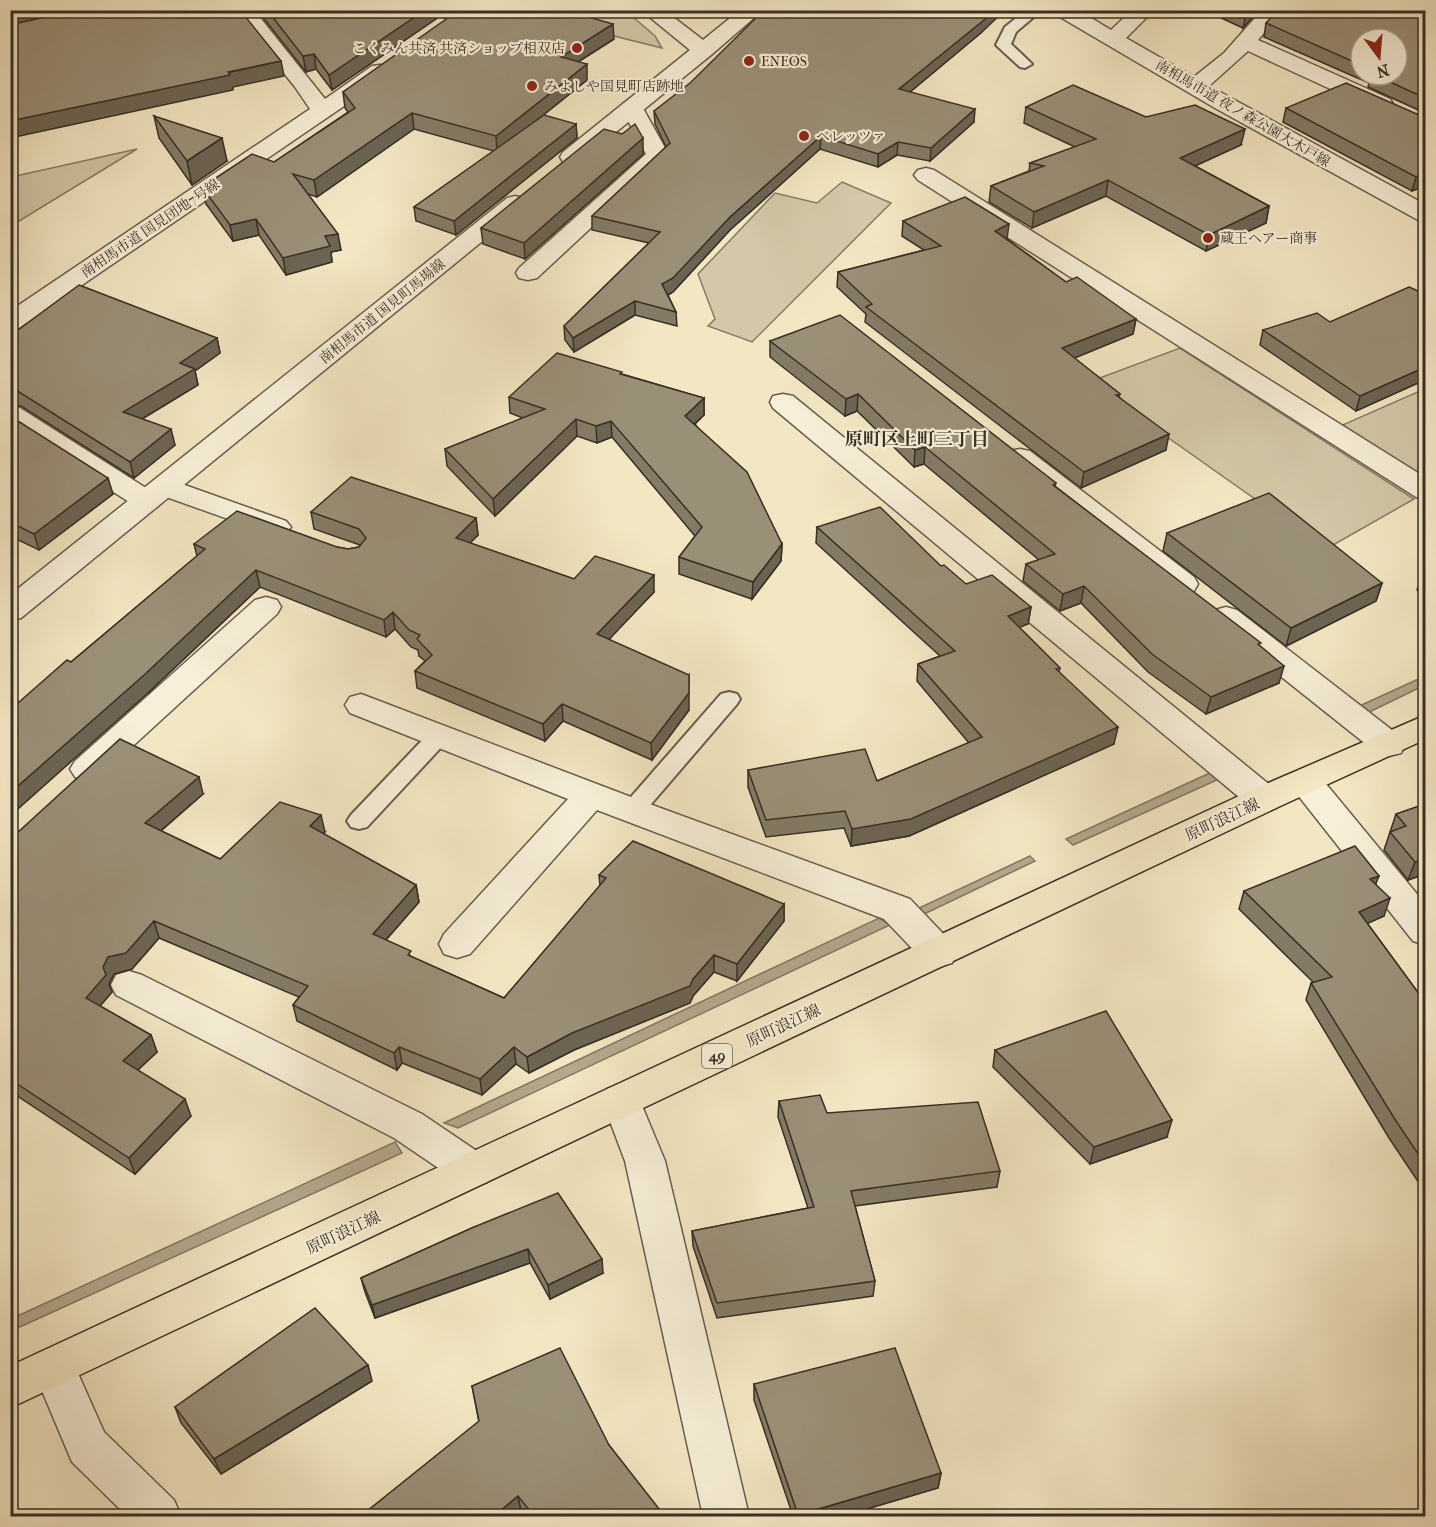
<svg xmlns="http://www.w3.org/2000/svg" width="1436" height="1527" font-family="'IM FELL French Canon','Noto Serif JP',serif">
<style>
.green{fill:#d3c8a8;stroke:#867c66;stroke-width:1.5}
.water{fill:#b4a88d;stroke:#837863;stroke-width:1.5}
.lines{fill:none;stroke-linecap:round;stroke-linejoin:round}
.service-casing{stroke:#685d4c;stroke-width:4}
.minor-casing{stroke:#685d4c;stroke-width:3}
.tertiary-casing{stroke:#685d4c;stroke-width:3}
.primary-casing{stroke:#392f25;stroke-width:3}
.service{fill:#f7efd8;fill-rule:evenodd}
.minor{fill:#f7efd8;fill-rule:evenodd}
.tertiary{fill:#f7efd8;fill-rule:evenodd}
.primary{fill:#f3e7c3;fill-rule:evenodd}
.wall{fill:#847b66;stroke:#392f25;stroke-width:1.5;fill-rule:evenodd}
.shaded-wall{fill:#6c6453;stroke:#392f25;stroke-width:1.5}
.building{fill:#9a8f77;stroke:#392f25;stroke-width:1.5}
.poi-dot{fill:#8f2418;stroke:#f7efd8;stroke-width:2}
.labels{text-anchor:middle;stroke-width:4.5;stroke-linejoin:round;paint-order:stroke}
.far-poi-label{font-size:14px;fill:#392f25;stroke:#f7efd8;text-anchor:start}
.far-street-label{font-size:14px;fill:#392f25;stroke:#f7efd8}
.shield{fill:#f7efd8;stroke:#72695b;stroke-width:1.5}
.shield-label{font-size:15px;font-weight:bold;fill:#392f25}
.street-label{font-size:16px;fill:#392f25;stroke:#f7efd8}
.neighbourhood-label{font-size:18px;font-weight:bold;fill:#392f25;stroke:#f7efd8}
</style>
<rect width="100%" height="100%" fill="#f3e7c3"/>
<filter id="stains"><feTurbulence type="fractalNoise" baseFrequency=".00333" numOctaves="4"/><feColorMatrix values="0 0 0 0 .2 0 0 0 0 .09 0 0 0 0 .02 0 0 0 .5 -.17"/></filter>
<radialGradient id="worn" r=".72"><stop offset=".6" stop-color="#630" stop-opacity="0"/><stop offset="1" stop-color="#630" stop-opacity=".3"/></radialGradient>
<g class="green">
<polygon points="514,11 626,11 655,36 662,48"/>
<polygon points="137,149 11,226 11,177"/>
<polygon points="842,182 891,203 752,342 708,326 715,319 698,274 775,193 817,203"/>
<polygon points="1180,348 1414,499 1326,549 1089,382"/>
<polygon points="1422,390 1425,392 1425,482 1338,427"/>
</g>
<g class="water">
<polygon points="1425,676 1425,685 1363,715 1355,708"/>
<polygon points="1212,772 1219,779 1073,845 1066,839"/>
<polygon points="1030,856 1035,861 922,915 917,909"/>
<polygon points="879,918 890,925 458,1128 444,1123"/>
<polygon points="395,1142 402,1153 11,1331 11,1319"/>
</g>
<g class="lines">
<g class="service-casing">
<g id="service">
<polygon points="1026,10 1042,10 1016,32 1011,44 1032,64 1025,68 1020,67 996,45 1005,27"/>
<polygon points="729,692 737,694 740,699 737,704 640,817 632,819 624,817 620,811 624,805 721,694"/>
<polygon points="439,728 447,731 450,736 447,741 367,827 359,829 351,827 347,821 351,815 431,731"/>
</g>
</g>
<g class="minor-casing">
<g id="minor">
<polygon points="233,10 254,10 325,99 372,66 380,65 388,66 391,71 388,76 19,328 10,331 10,311 310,109 295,87"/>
<path d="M438,10H460L466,18L463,22C451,25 445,20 438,10Z"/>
<polygon points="1052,10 1078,10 1111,30 1132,10 1154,10 1126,38 1194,77 1224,53 1262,10 1284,10 1258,40 1390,99 1393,104 1390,109 1382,111 1374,109 1248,51 1209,86 1426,205 1426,222 1418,220 1215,108 1055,14"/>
<polygon points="632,101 640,103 669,155 537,278 528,280 519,278 516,273 519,268 646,154 621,108 624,103"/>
<polygon points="926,168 934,170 1426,478 1426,500 1416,497 918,180 914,175 918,170"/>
<polygon points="783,394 793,396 1276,790 1281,799 1276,808 1264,811 1252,808 773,408 770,402 773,396"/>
<polygon points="10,406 20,408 157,495 161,501 157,507 147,510 137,507 10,426"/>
<polygon points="1020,449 1030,451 1194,577 1198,584 1194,591 1183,594 1172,591 1010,463 1006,457 1010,451"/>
<polygon points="165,478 286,521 291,527 286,533 276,536 155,493 151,487 155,481"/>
<polygon points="266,597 277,600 281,607 277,614 99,777 87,781 75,777 70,769 75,761 255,600"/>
<polygon points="1226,607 1237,610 1401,737 1405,745 1401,753 1389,756 1377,753 1215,624 1211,617 1215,610"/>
<polygon points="361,694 644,802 910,899 952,943 957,953 952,963 939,967 926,963 884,919 597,810 470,954 457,958 444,954 439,944 444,934 568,799 350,713 345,705 350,697"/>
<polygon points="1305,769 1317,773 1426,905 1426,945 1413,941 1293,789 1288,781 1293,773"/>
<polygon points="129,971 142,975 422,1114 487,1158 493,1170 487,1182 473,1187 459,1182 394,1138 116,995 111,985 116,975"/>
<polygon points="621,1084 635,1089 665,1161 749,1516 703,1516 625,1161 602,1100 607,1089"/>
<polygon points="54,1347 69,1353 104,1432 174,1500 181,1516 127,1516 72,1462 32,1367 39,1353"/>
</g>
</g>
<g class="tertiary-casing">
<g id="tertiary">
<polygon points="641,10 664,10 703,40 740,10 763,10 711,55 579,162 571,164 563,162 560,157 563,152 690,50"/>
<polygon points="515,196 523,198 527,203 523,208 21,618 10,621 10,595 507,198"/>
</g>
</g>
<g class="primary-casing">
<polygon id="primary" points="1426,715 1426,739 1276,808 10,1408 10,1366 1252,790"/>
</g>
<use href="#service" class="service"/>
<use href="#minor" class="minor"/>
<use href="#tertiary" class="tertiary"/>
<use href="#primary" class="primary"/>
</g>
<g class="wall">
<polygon points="257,10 449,10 332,90 316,69 306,72"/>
<polygon points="1204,10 1259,10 1243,28"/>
<path d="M1425,10V186L1412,191L1283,122L1286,108L1419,115L1425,113L1368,87L1369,83L1264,37L1266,23ZM1361,39L1397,75H1361Z"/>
<polygon points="982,32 910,92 974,122 930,161 897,155 878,167 820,149 730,230 673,292 668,295 676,312 677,326 635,315 574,352 565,340 564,326 649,243 592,230 592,216 666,147 655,124 654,111"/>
<polygon points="614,39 578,62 587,80 536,121 576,124 577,138 456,235 416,221 414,207 494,151 414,129 317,197 308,194 341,250 331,252 332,262 286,275 259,235 233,241 206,204 202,187 274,162 348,112 345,108 343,92"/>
<polygon points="1026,107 1146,117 1241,145 1195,166 1269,206 1266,223 1206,251 1106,196 1032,228 989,202 991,186 1029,171 1030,163 1075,147 1024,123"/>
<polygon points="154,116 227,161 192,185 159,138"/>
<polygon points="622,134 643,154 525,259 483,244 481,228"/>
<polygon points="903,221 1007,239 1066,282 1136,319 1133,334 1074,358 1120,394 1119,397 1166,450 1081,488 865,322 866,314 837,287 838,272 924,250 902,236"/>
<polygon points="1425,294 1425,387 1418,383 1356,411 1260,345 1263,330 1330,322"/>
<polygon points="10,336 217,338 220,353 195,371 198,385 142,419 175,445 134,478 21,406 10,405"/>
<polygon points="770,341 1056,483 1055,486 1260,646 1279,683 1206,714 1148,672 1081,603 1060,611 1023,581 1026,564 1039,560 924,464 914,467 857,411 845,416 770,357"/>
<polygon points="622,374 704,398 704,415 695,424 782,544 781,561 752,599 679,574 679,557 695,536 612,437 597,443 577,436 495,516 447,466 445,449 523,418 510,413 509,397"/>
<polygon points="10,416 113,494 39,550 10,536"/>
<polygon points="311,512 476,518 478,535 470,543 574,579 654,592 609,639 689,710 652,760 563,721 545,741 417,688 415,671 425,661 419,656 418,650 411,647 395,629 386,637 260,587 148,693 71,662 197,556 194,544 337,547 348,549 359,547 360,545 314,529"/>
<polygon points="817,527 941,566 966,584 1031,607 1028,624 1019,627 1060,668 1059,672 1114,744 909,836 851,846 844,828 766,837 748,787 748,770 877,781 969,743 917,681 918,664 940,656 816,543"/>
<polygon points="1167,533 1382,583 1376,601 1286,646 1163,551"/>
<polygon points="1425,571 1425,596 1417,590 1423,572"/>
<polygon points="203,794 161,831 220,859 325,832 323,834 416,885 419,902 386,940 412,957 504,998 600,886 599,875 784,904 784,921 737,981 714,972 693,996 690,1003 574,1050 529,1073 516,1064 482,1095 402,1063 397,1070 297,1021 293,1005 299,997 159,938 132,969 114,974 109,984 112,992 100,1006 151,1035 157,1052 138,1070 191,1116 135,1174 10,1091 10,834"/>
<polygon points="1425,804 1425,874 1408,880 1384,850 1396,814"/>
<polygon points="1376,884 1384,916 1367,923 1425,1002 1425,1192 1389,1138 1306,1000 1311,983 1313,982 1239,909 1244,891"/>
<polygon points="995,1050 1167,1137 1090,1164 993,1067"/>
<polygon points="779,1101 827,1113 1000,1171 997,1187 855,1206 875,1281 873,1296 717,1318 693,1246 692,1231 808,1208 778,1117"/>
<polygon points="474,1227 603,1273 550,1299 530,1263 375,1318 365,1292 361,1278"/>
<polygon points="372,1381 221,1474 181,1423 175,1407"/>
<polygon points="754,1384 941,1473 938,1488 843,1516 793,1516 754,1400"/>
<polygon points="472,1386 609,1445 663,1516 525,1516 521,1511 514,1516 361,1516 479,1422"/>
</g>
<g class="shaded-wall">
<polygon points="10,10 75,10 10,25"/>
<polygon points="425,10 449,10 332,90 329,75"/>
<polygon points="993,10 1005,10 982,32 898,102 899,89"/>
<polygon points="1249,10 1259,10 1243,28 1246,14"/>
<polygon points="613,24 614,39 562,72 561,57"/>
<polygon points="314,54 316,69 306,72 303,56"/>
<polygon points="281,61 284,76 233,87 233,90 10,138 10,121"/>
<polygon points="587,64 587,80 497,152 496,136"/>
<polygon points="975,109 974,122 930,161 931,148"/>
<polygon points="412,113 414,129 317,197 314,180"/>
<polygon points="576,124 577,138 456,235 454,221"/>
<polygon points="1245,129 1241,145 1177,174 1180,158"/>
<polygon points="821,136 820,149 730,230 673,292 663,298 662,284 730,217"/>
<polygon points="222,138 227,161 192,185 187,161"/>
<polygon points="643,138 643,154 525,259 524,243"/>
<polygon points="898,142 897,155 878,167 878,154"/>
<polygon points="1425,173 1425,186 1412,191 1416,177"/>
<polygon points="1108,180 1106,196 1032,228 1034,212"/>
<polygon points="1269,206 1266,223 1206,251 1209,235"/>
<polygon points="256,219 259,235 233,241 230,225"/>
<polygon points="1009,224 1007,239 995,231"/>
<polygon points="338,234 341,250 331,252 332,262 286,275 283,258 325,236"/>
<polygon points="635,301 635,315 574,352 573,338"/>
<polygon points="1136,319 1133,334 1060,364 1062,348"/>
<polygon points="217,338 220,353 195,371 198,385 127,428 123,412 180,363"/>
<polygon points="1423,368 1418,383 1356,411 1360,396"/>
<polygon points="858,394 857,411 845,416 846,399"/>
<polygon points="704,398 704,415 686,432 685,416"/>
<polygon points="576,419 577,436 495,516 493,499"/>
<polygon points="611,421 612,437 597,443 596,426"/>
<polygon points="171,429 175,445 134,478 130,462"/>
<polygon points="1169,434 1166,450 1081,488 1084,472"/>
<polygon points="925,447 924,464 914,467 915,450"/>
<polygon points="108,478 113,494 39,550 34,534"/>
<polygon points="476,518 478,535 458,555 456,538"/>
<polygon points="782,544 781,561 752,599 753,582"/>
<polygon points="256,570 260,587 148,693 10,816 10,793"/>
<polygon points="654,575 654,592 598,651 597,634"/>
<polygon points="1382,583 1376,601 1286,646 1291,628"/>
<polygon points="1084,586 1081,603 1060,611 1063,594"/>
<polygon points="1031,607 1028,624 1005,633 1008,616"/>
<polygon points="393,612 395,629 386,637 384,620"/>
<polygon points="1284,666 1279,683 1206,714 1211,697"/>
<polygon points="689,675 689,710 652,760 651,743"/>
<polygon points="562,704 563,721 545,741 543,724"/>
<polygon points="1118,727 1114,744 909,836 851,846 852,829"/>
<polygon points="199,777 203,794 150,840 145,823"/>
<polygon points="321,815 325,832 313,843 310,826"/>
<polygon points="1425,859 1425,874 1408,880 1415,862"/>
<polygon points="1379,876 1372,893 1370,879"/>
<polygon points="416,885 419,902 376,951 373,934"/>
<polygon points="1390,898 1384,916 1353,930 1359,912"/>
<polygon points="784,904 784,921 737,981 737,964"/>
<polygon points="154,921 159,938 132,969 114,974 109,984 112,992 92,1015 86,998 108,957"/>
<polygon points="714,955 714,972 693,996 690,1003 574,1050 529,1073 527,1057 572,1033 693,979"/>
<polygon points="151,1035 157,1052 129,1078 123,1061"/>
<polygon points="399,1047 402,1063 397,1070 394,1053"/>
<polygon points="514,1047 516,1064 482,1095 480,1079"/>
<polygon points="185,1099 191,1116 135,1174 129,1158"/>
<polygon points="1172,1120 1167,1137 1090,1164 1094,1147"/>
<polygon points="528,1249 530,1263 375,1318 372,1305"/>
<polygon points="602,1259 603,1273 550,1299 548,1285"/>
<polygon points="368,1365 372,1381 221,1474 214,1459"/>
<polygon points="941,1473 938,1488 843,1516 798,1516 798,1515"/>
<polygon points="518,1496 521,1511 514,1516 494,1516"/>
</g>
<g class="building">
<polygon points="77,10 240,10 281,61 228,72 230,75 10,121 10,25"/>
<polygon points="267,10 425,10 329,75 314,54 303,56"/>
<polygon points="459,10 563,10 613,24 561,57 587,64 496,136 412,113 314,180 293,174 338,234 325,236 330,246 283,258 256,219 230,225 202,187 252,154 274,162 355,108 343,92"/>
<polygon points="764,10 993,10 984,20 899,89 975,109 931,148 898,142 878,154 821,136 730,217 673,278 662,284 676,312 635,301 573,338 564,326 660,232 592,216 670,143 654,111 690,83"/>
<polygon points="1237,10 1249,10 1246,14"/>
<polygon points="1278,10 1425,10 1425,98 1375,75 1397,75 1397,39 1361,39 1361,65 1266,23"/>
<polygon points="1346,83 1419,115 1425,113 1425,173 1416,177 1286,108"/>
<polygon points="1073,85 1146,117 1195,105 1245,129 1180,158 1269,206 1209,235 1108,180 1034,212 991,186 1044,166 1030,163 1096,139 1026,107"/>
<polygon points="544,115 576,124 454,221 414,207"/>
<polygon points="154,116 222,138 187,161"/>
<polygon points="635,124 643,138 524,243 481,228 604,129 622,134"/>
<polygon points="965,197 1009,224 995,231 1066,282 1077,277 1136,319 1062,348 1120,394 1116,395 1169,434 1084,472 866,307 872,304 838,272 941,246 903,221"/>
<polygon points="79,285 217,338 180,363 195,369 123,412 171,429 130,462 16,390 10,389 10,336"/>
<polygon points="1409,287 1425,294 1425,369 1423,368 1360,396 1263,330 1317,313 1330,322"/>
<polygon points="840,315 1056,483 1053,485 1261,643 1258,644 1284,666 1211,697 1152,654 1084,586 1063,594 1026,564 1055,554 925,447 915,450 858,394 846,399 770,341"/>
<polygon points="557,353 622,372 620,374 704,398 685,416 747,472 782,544 753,582 679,557 702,527 611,421 596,426 576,419 493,499 445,449 545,409 509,397"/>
<polygon points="10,416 108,478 34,534 10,522"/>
<polygon points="351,477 476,518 456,538 574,579 595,556 654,575 597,634 689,675 689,693 651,743 562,704 543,724 415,671 432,655 417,639 420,635 409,630 393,612 384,620 256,570 143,676 10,793 10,710 67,660 71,662 205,549 194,544 237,511 337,547 348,549 359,547 366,538 359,529 311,512"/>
<polygon points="1269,493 1382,583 1291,628 1167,533"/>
<polygon points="880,507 941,566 944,565 966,584 992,575 1031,607 1008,616 1060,668 1056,669 1118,727 911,819 852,829 845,811 766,820 748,770 865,749 877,781 982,737 918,664 955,651 817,527"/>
<polygon points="120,739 199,777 145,823 220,859 280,802 321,815 310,826 416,885 373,934 411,951 408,955 504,998 606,878 599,875 633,841 784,904 737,964 714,955 693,979 690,986 572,1033 527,1057 514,1047 480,1079 399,1047 394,1053 293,1005 308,986 154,921 126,953 108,957 103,967 106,975 86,998 151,1035 123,1061 185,1099 129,1158 10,1079 10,834 17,833"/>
<polygon points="1425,804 1425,859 1415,862 1390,832 1406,826 1396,814"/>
<polygon points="1355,846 1379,876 1370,879 1390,898 1359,912 1425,1002 1425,1164 1396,1121 1311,983 1332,977 1244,891"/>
<polygon points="1106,1011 1172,1120 1094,1147 995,1050"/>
<polygon points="820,1095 827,1113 978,1102 1000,1171 851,1191 875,1281 717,1303 692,1231 814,1207 779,1101"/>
<polygon points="558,1193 602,1259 548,1285 528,1249 372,1305 361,1278 474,1227"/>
<polygon points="315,1308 368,1365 214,1459 175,1407"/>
<polygon points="560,1348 609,1445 663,1514 661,1516 534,1516 518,1496 494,1516 361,1516 479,1421 472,1386"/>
<polygon points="895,1348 941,1473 798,1515 754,1384"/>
</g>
<g class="poi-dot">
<circle cx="577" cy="48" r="6"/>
<circle cx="749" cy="61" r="6"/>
<circle cx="532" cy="86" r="6"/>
<circle cx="804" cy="136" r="6"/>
<circle cx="1208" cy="238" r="6"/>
</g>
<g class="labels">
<g class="far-poi-label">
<text x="565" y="53" text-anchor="end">こくみん共済 共済ショップ相双店</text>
<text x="761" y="66">ENEOS</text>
<text x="544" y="91">みよしや国見町店跡地</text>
<text x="816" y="141">ベレッツァ</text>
<text x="1220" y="243">蔵王ヘアー商事</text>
</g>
<g class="far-street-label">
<text transform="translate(1243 113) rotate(30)" y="5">南相馬市道 夜ノ森公園大木戸線</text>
<text transform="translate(150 228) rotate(-34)" y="5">南相馬市道 国見団地7号線</text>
<text transform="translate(382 311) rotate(-39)" y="5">南相馬市道 国見町馬場線</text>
</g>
<rect class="shield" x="702" y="1044" width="30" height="24" rx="4.5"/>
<g class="shield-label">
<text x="717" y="1061">49</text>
</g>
<g class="street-label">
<text transform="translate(1222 819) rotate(-25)" y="6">原町浪江線</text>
<text transform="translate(783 1025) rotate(-25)" y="6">原町浪江線</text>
<text transform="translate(343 1232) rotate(-25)" y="6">原町浪江線</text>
</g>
<g class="neighbourhood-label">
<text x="917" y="445">原町区上町三丁目</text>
</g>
</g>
<rect width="1436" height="1527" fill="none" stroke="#f3e7c3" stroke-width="36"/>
<rect x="12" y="12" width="1412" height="1503" fill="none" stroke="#392f25" stroke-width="3"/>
<rect x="18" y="18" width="1400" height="1491" fill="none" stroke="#392f25" stroke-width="1.5"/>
<g transform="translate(1379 57) rotate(164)"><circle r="28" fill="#f7efd8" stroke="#aba290" stroke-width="1.5"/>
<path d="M0-4.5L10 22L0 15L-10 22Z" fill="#8f2418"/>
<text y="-9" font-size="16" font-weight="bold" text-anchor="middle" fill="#392f25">N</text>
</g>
<rect width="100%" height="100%" filter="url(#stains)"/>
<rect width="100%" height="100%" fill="url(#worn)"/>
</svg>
